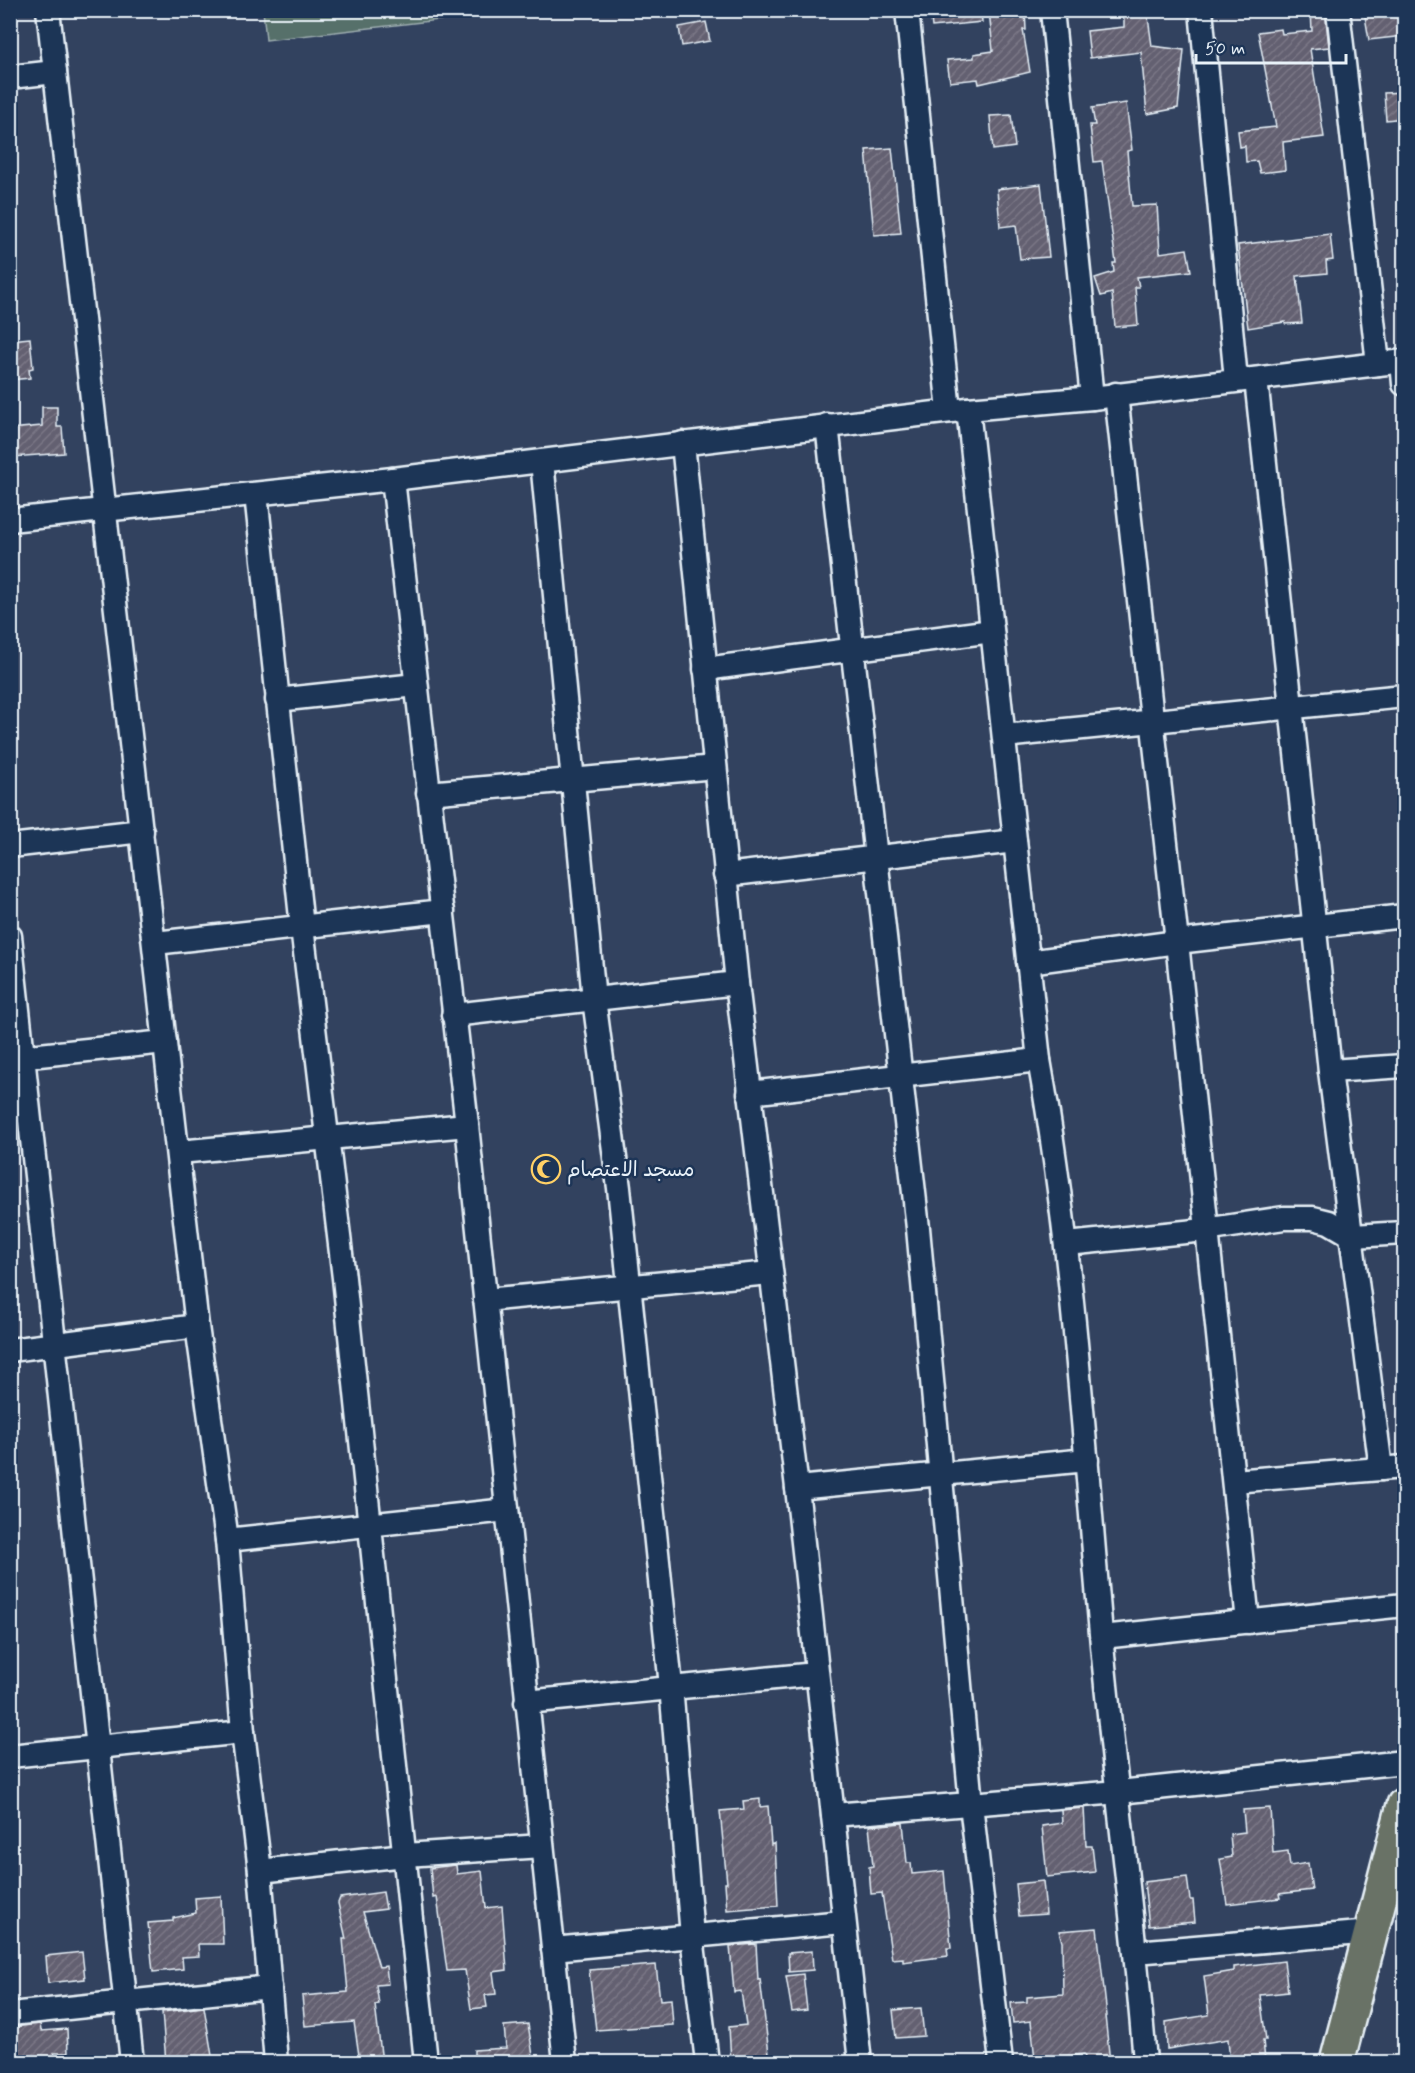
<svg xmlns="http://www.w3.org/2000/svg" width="1415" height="2073" font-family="Mynerve,'Playpen Sans Arabic',sans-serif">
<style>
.park{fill:#576f6b;stroke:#a0b0b2;stroke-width:1.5}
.building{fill:url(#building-hatch);stroke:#e8f1f8;stroke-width:1.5}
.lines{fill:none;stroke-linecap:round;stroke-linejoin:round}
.minor-casing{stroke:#e8f1f8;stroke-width:27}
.primary-casing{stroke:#e8f1f8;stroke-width:38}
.minor{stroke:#1d3557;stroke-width:22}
.primary{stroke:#697266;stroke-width:33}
.labels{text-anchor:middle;stroke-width:5;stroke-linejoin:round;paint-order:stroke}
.poi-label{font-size:20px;fill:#e8f1f8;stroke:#1d3557;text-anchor:start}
</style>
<defs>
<pattern id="building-hatch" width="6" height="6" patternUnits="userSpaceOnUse" patternTransform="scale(1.5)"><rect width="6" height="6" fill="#646071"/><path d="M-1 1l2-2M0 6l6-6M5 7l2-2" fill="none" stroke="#7a7786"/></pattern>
</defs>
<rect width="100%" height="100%" fill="#32425f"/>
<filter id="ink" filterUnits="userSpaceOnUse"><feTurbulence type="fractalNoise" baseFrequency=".0167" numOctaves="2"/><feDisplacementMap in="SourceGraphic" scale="12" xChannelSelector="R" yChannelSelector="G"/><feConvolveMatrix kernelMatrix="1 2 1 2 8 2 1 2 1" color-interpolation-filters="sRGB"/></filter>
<g filter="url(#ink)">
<polygon class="park" points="263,10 518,10 518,11 266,40"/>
<g class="building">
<polygon points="930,10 981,10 982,22 932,27"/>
<polygon points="989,10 1025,10 1026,30 1023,30 1030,72 979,84 978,79 950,82 947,60 974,58 974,54 993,51"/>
<polygon points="1124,10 1147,10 1152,46 1184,50 1178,108 1147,114 1141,52 1090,58 1087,31 1124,27"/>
<polygon points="1311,10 1325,10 1329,47 1310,49 1324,137 1283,142 1285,170 1260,173 1257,161 1246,162 1245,146 1240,147 1238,131 1276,127 1258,32 1281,29 1282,34 1312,31"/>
<polygon points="1364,10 1404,10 1404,36 1369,40"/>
<polygon points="706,22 710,41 682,46 679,27"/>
<polygon points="1404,92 1404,118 1386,120 1384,93"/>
<polygon points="1126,103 1132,150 1127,151 1132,206 1157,205 1160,253 1187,249 1191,271 1137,277 1139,287 1135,287 1138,325 1115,327 1112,293 1101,296 1095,278 1114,272 1113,263 1116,263 1102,161 1094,162 1090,125 1095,125 1092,108"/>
<polygon points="1011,115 1015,147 993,150 990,116"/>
<polygon points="892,148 901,233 874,235 866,150"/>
<polygon points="1041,184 1049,257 1020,259 1016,225 1000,227 997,189"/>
<polygon points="1330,234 1333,260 1326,261 1327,273 1297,276 1302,323 1285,324 1285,322 1248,328 1238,245"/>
<polygon points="30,338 33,368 29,369 30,378 10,380 10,340"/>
<polygon points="42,407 57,407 57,427 62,427 64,453 12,457 10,429 42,426"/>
<polygon points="760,1799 760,1807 768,1806 771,1845 775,1843 778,1906 727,1910 725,1883 727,1883 720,1811 744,1809 743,1801"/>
<polygon points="1084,1808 1086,1846 1092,1846 1095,1872 1047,1877 1042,1826 1062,1823 1061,1810"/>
<polygon points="1270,1808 1273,1853 1288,1851 1290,1866 1308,1863 1312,1890 1279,1894 1280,1898 1227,1904 1220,1859 1232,1857 1230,1834 1245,1832 1243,1810"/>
<polygon points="903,1823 907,1863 911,1863 912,1874 944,1871 951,1948 947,1948 948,1956 903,1962 903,1958 892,1959 882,1893 871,1894 869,1867 873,1866 869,1826"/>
<polygon points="456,1865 457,1874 482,1871 486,1908 502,1906 507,1970 493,1972 496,1994 485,1995 487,2007 471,2009 465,1970 447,1971 437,1897 433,1898 430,1868"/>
<polygon points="1187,1877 1190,1900 1193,1900 1195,1922 1149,1926 1144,1882"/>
<polygon points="1043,1881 1046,1914 1019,1916 1016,1884"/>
<polygon points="383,1892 386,1909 363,1912 379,1967 386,1966 388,1984 376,1985 379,2004 375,2005 382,2062 360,2062 354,2022 305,2026 302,1996 348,1992 343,1939 346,1939 338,1903 340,1898"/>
<polygon points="221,1896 223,1944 198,1944 199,1956 182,1957 183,1969 153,1972 148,1923 173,1921 173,1918 196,1913 195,1898"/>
<polygon points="1097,1928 1107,2016 1105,2016 1110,2062 1086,2062 1084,2054 1035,2060 1031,2021 1013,2023 1011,2003 1027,2002 1027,1997 1063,1994 1062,1942 1059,1931"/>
<polygon points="756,1944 758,1980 760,1979 770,2062 731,2062 729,2027 746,2025 741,1991 734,1992 730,1946"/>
<polygon points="812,1951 813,1970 789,1972 788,1953"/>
<polygon points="82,1952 85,1979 48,1983 46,1956"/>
<polygon points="1284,1961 1288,1992 1260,1995 1266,2040 1263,2040 1265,2061 1230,2062 1228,2039 1167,2049 1166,2022 1209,2015 1204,1976 1234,1971 1234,1967"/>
<polygon points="656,1965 660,2000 671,1999 673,2025 596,2030 589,1970"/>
<polygon points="803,1974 807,2010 792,2012 786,1976"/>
<polygon points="204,2007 213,2062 166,2062 162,2012"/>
<polygon points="921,2008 924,2036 896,2038 893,2010"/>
<polygon points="40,2024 41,2031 67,2029 68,2053 54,2053 56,2062 19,2062 13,2027"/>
<polygon points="528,2024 534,2062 474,2062 474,2050 506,2048 504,2026"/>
</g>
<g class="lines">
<g class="minor-casing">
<g id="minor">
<polyline points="48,10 197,1326 227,1540 243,1732 260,1871 276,2062"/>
<polyline points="907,10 949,411"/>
<polyline points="1052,10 1092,398"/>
<polyline points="1201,10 1236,380"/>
<polyline points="1338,10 1378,364"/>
<polyline points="10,77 55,72"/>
<polyline points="1402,361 1404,384"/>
<polyline points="1256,379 1330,1071 1381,1469"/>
<polyline points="1116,394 1177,942 1248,1622"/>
<path d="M968,409L1039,1060C1073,1250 1084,1442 1101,1634C1114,1777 1134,1919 1145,2062"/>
<polyline points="827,425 918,1228 971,1804 1001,2062"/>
<polyline points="683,443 737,983 797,1488 860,2062"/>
<polyline points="542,461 594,999 619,1188 671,1686 692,1936 707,2062"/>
<polyline points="393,479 467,1125 565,2062"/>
<polyline points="256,494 302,927 344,1278 426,2062"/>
<polyline points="10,520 393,479 968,409 1092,398 1404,361"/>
<polyline points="705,669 992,631"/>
<polyline points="277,700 416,685"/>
<polyline points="1004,736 1404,696"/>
<polyline points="428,793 715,767"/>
<polyline points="10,846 142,831"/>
<polyline points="725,875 1015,841"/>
<polyline points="10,936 132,2062"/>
<polyline points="155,943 443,911"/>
<polyline points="1028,962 1177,942 1404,916"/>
<polyline points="453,1015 737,983"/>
<polyline points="10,1058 165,1042"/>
<polyline points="1330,1071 1404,1066"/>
<polyline points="749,1093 1039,1060"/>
<polyline points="179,1152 467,1125"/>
<polyline points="1067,1244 1205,1230 1284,1218 1313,1218 1329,1222 1353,1236 1404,1233"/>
<polyline points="485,1300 771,1273"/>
<polyline points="10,1350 197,1326"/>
<polyline points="1234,1481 1404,1467"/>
<polyline points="797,1488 1087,1460"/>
<polyline points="227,1540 507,1510"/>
<polyline points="1102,1637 1404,1605"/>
<polyline points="526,1702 816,1674"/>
<polyline points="10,1756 243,1732"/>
<polyline points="833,1815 1119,1792 1404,1762"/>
<polyline points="260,1871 405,1855 542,1846"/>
<polyline points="553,1949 843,1922"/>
<polyline points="1136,1952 1371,1932"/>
<polyline points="10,2014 270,1987"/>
</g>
</g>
<g class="primary-casing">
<polyline id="primary" points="1337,2062 1404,1805"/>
</g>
<use href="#minor" class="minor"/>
<use href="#primary" class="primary"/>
</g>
</g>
<defs>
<g id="mosque-ring" transform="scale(1.5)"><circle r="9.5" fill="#1d3557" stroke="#ffd166" stroke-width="1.5"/><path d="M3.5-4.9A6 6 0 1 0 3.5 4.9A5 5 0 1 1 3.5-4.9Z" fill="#ffd166"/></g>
</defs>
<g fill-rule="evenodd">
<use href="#mosque-ring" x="546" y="1169"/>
</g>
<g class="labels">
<g class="poi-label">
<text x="567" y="1176">مسجد الاعتصام</text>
</g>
</g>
<rect width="1415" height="2073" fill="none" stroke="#1d3557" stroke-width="36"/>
<rect x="18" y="18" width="1379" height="2037" fill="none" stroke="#e8f1f8" stroke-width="2" filter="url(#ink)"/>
<path d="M1196 54v9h150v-9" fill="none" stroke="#e8f1f8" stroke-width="3"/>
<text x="1205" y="54" font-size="18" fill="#e8f1f8" stroke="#1d3557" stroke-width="4.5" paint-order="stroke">50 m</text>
</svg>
